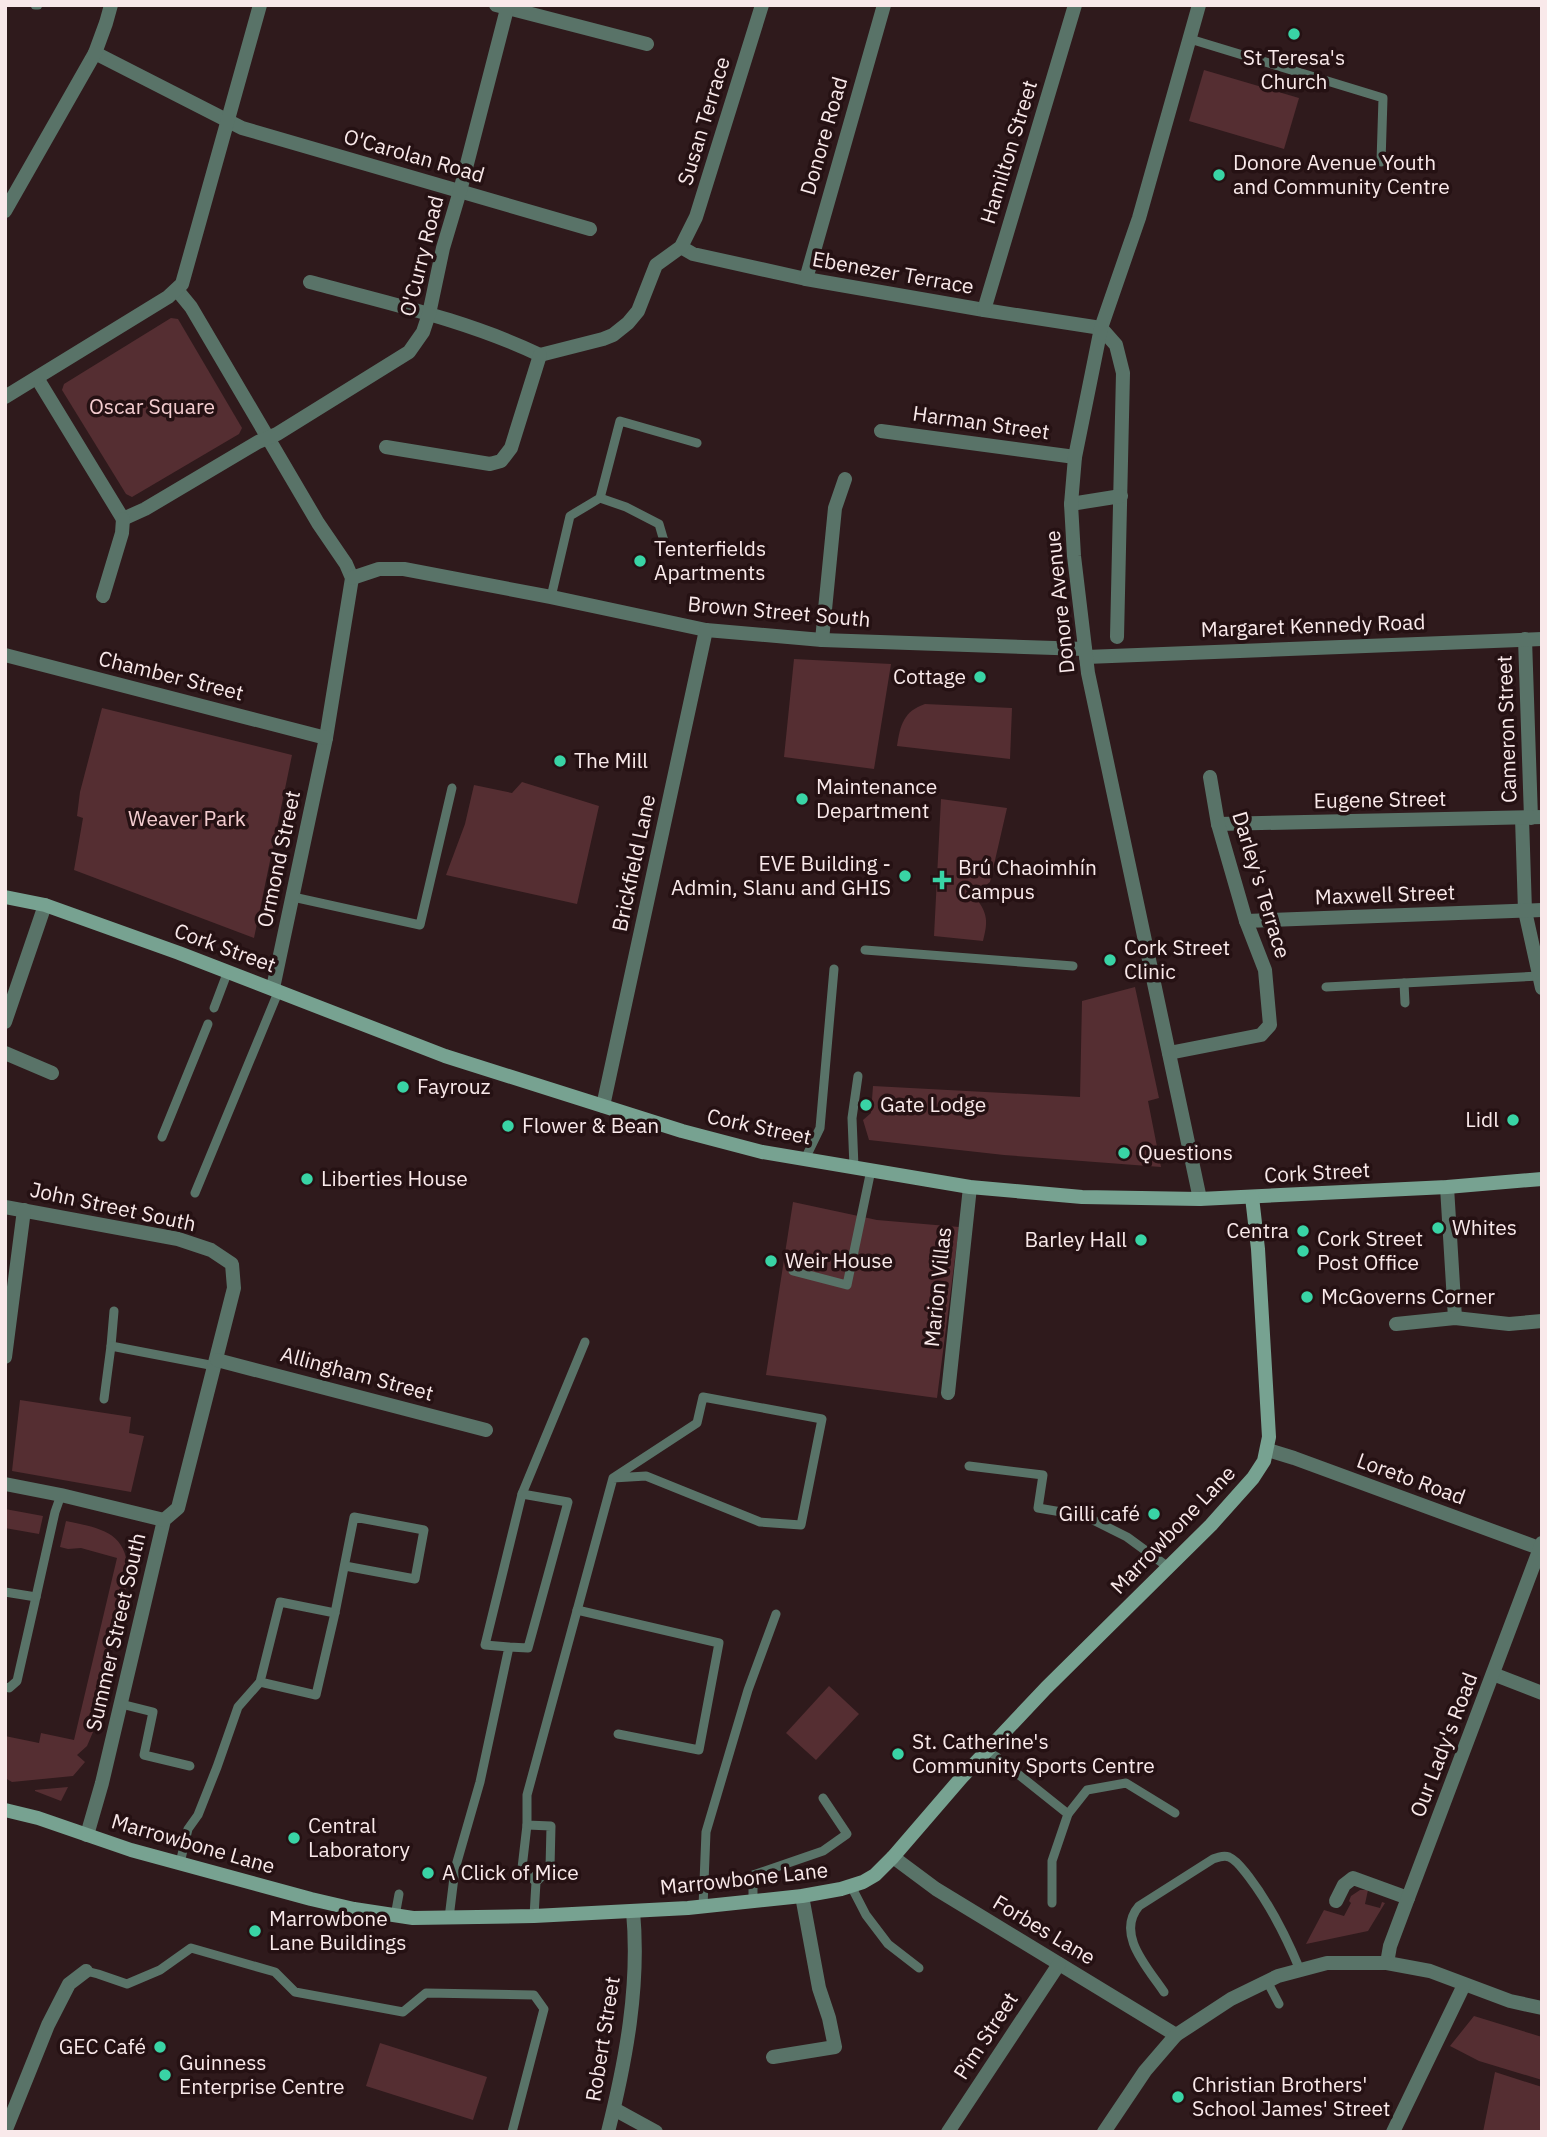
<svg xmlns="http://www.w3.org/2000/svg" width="1547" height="2137" font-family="'IBM Plex Sans',sans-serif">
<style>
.green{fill:#552e32}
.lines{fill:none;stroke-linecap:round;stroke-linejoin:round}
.service{stroke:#597368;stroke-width:9}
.minor{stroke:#597368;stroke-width:14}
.tertiary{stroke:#597368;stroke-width:14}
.secondary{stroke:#77a291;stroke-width:14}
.poi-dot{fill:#39d4a5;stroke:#251113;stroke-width:2.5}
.labels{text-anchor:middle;stroke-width:7;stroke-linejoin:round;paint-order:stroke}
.poi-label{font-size:21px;fill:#f9e9ea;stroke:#251113;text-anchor:start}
.street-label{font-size:21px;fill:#f9e9ea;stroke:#251113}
.park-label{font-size:21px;fill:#f4cdd0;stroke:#251113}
</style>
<rect width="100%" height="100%" fill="#2f1a1c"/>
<g class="green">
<polygon points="1204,70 1299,98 1284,149 1189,121"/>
<polygon points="171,318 178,319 242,428 239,434 132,497 126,494 62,390 64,384"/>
<polygon points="794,659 891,664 874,769 784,757"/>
<path d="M925,704L1012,708L1010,759L897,746C900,725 904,711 925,704Z"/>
<polygon points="102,708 292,755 254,938 74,870 83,818 77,816 80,792"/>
<polygon points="522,782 599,806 577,904 446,875 465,824 474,785 512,793"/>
<path d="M941,799L1007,808L990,882L977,892L976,898C988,914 988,922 983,941L934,936Z"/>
<polygon points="1135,987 1159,1098 1148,1101 1161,1167 1004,1155 869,1140 863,1120 871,1113 873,1086 1080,1097 1082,1001"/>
<polygon points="793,1202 877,1220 959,1227 937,1398 766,1375"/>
<polygon points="20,1400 131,1417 129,1433 144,1436 131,1492 12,1471"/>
<polygon points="5,1509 43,1516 39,1534 5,1528"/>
<path d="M66,1521C105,1529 129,1533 128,1579L93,1732L87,1746L77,1755L85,1762L73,1776L12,1782L5,1778V1736L39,1743L41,1733L74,1740L117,1558L81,1548L68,1549L60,1547Z"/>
<polygon points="829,1686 859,1714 816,1760 786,1733"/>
<polygon points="68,1787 61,1801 35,1791 35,1790"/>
<polygon points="1360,1890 1368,1890 1365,1904 1380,1908 1382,1902 1385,1903 1368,1931 1306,1944 1324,1910 1344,1916 1351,1903 1349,1901 1351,1896"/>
<polygon points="1474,2016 1542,2037 1542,2080 1479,2061 1450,2046"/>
<polygon points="380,2043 487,2077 473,2120 366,2086"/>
<polygon points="1495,2072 1542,2087 1542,2132 1483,2132"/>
</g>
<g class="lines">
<g class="service">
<polyline points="35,5 38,5"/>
<polyline points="1190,39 1383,98 1381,162"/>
<polyline points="600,498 626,507 659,524 664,541"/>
<polyline points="551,597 570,516 600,498 620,421 697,443"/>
<polyline points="293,897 420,925 452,788"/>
<polyline points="865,950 1073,966"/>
<polyline points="1404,983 1405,1003"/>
<polyline points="1326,987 1539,976"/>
<polyline points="214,1008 228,971"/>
<polyline points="162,1137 208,1024"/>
<polyline points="805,1159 820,1128 834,969"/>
<polyline points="854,1167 852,1118 858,1076"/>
<polyline points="195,1193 279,990"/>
<polyline points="793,1271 847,1285 871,1170"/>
<polyline points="111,1346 114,1311"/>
<polyline points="104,1399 111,1346 215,1366"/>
<polyline points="969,1466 1043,1475 1038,1508 1085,1516 1127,1537 1168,1567"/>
<polyline points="522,1494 585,1342"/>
<polyline points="5,1592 36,1597 17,1681 9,1688 5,1687"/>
<polyline points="36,1597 55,1512 61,1495"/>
<polyline points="577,1610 719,1643 699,1750 618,1734"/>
<polyline points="335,1613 354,1517 424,1530 415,1579 345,1566"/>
<polyline points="121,1704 153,1712 144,1755 190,1766"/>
<polyline points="988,1750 1068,1814 1052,1861 1052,1903"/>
<polyline points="1068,1814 1087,1790 1126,1783 1175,1813"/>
<polyline points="527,1825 522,1868 536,1882"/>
<polyline points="180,1863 188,1829 198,1815 217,1767 238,1707 260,1682 280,1602 335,1613 316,1695 260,1682"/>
<polyline points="851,1886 866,1915 888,1944 919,1968"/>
<polyline points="753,1902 753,1875 823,1851 847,1834 823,1798"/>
<polyline points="703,1907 706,1832 748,1690 776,1614"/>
<polyline points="395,1916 399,1894"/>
<polyline points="534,1916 536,1882 550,1868 551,1826 527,1825 527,1795 613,1478 697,1423 703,1397 822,1419 801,1525 760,1522 646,1476 613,1478"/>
<polyline points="449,1918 455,1869 480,1782 509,1647 485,1645 522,1494 568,1502 528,1648 509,1647"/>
<polyline points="86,1971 98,1974 127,1984 160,1970 191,1948 275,1972 295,1992 403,2012 426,1993 534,1995 544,2009 512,2132"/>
<polyline points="1267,1981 1279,2004"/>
<path d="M1164,1992C1148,1968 1115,1934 1139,1906L1213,1859C1219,1857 1224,1855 1229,1857C1238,1861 1243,1870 1249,1877C1271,1906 1286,1936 1300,1970"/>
</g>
<g class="minor">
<polyline points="496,5 647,44"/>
<polyline points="95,53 242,128 590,229"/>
<polyline points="5,211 95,53 106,23 111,5"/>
<polyline points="681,247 693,254 806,279 984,310 1101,328 1116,345 1123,373 1117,637"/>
<polyline points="806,279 884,5"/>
<path d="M310,282C387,303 467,320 540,355"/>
<polyline points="177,290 191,307 318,523 346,564 352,578 326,738 273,988"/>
<polyline points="984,310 1075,5"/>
<polyline points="540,355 603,339 613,335 628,323 638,311 656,265 681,247 696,217 762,5"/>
<polyline points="37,378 123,519 145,509 258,442 277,434 409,352 423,332 429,314 443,248 460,191 508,5"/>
<polyline points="881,431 1075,457"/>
<polyline points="386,447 490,464 501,461 511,448 540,355"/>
<polyline points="1071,504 1121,496"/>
<polyline points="352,578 379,569 404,569 551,597 706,630 822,640 1085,649"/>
<polyline points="103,596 122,533 123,519"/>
<polyline points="1525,639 1531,818"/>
<polyline points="822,640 835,508 845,479"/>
<polyline points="5,655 326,738"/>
<polyline points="1086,657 1542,639"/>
<polyline points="1522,818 1525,911 1542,988"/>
<polyline points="1218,824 1542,817"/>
<polyline points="1246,921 1542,910"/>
<polyline points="5,1022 45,905"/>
<polyline points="5,1053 52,1073"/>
<polyline points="1169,1053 1261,1035 1270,1025 1265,970 1246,921 1218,824 1210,777"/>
<polyline points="603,1106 706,630"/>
<polyline points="1447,1187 1455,1318"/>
<polyline points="5,1207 178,1239 211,1250 232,1264 234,1288 178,1508 164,1520 102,1783 87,1835"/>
<polyline points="1396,1324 1455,1318 1509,1324 1542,1321"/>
<polyline points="5,1357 24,1210"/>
<polyline points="217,1360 486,1430"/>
<polyline points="948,1393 970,1187"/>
<polyline points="1268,1450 1294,1458 1539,1548"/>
<polyline points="5,1484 61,1495 164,1520"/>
<polyline points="1493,1674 1542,1693"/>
<polyline points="893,1857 936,1889 1176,2035"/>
<polyline points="1336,1901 1344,1885 1353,1878 1408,1898"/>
<polyline points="1387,1963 1390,1946 1408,1898 1542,1543"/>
<polyline points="773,2057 835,2047 829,2018 819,1988 802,1896"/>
<polyline points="614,2109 656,2132"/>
<polyline points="7,2127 48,2025 69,1984 86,1971"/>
<path d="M608,2132C626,2060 640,1985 633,1911"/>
<polyline points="948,2132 1059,1964"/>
<polyline points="1104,2132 1145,2071 1176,2035 1231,1999 1278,1976 1327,1963 1387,1963 1430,1971 1510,2001 1542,2008"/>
<polyline points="1393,2132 1464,1985"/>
</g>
<g class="tertiary">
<polyline points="1199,5 1139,218 1101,328 1075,457 1071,504 1074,556 1088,673 1200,1199"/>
<polyline points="5,397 168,297 182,284 260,5"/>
</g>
<g class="secondary">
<polyline points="5,897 45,905 179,953 445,1056 682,1131 762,1152 970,1187 1082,1197 1200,1199 1447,1187 1542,1179"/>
<polyline points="5,1810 38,1818 131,1850 311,1899 354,1909 413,1918 534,1916 688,1908 802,1896 841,1889 863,1882 875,1875 893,1857 962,1777 1046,1688 1211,1525 1253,1478 1264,1461 1269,1437 1258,1249 1252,1197"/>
</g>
</g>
<g class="poi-dot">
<circle cx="1294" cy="34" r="7"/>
<circle cx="1219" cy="175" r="7"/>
<circle cx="640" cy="561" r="7"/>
<circle cx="980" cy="677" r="7"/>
<circle cx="560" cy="761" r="7"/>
<circle cx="802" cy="799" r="7"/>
<circle cx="905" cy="876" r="7"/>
<path d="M938.5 869.5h7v7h7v7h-7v7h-7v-7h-7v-7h7z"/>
<circle cx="1110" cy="960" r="7"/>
<circle cx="403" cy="1087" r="7"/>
<circle cx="866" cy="1105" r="7"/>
<circle cx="1513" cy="1120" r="7"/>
<circle cx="508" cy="1126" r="7"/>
<circle cx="1124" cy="1153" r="7"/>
<circle cx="307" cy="1179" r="7"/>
<circle cx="1438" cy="1228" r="7"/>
<circle cx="1303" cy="1231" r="7"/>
<circle cx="1141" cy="1240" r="7"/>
<circle cx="1303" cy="1251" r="7"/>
<circle cx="771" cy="1261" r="7"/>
<circle cx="1307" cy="1297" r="7"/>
<circle cx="1154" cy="1514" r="7"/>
<circle cx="898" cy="1754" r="7"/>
<circle cx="294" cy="1838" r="7"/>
<circle cx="428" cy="1873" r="7"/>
<circle cx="255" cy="1931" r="7"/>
<circle cx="160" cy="2047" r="7"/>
<circle cx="165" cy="2075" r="7"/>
<circle cx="1178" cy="2097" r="7"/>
</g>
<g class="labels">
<g class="poi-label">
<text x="1294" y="65" text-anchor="middle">St Teresa's<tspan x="1294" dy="24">Church</tspan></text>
<text x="1233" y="170">Donore Avenue Youth<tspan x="1233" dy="24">and Community Centre</tspan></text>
<text x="654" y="556">Tenterfields<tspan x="654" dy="24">Apartments</tspan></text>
<text x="966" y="684" text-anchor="end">Cottage</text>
<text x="574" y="768">The Mill</text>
<text x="816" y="794">Maintenance<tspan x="816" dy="24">Department</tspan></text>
<text x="891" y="871" text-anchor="end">EVE Building -<tspan x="891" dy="24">Admin, Slanu and GHIS</tspan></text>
<text x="958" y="875">Brú Chaoimhín<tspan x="958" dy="24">Campus</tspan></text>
<text x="1124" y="955">Cork Street<tspan x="1124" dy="24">Clinic</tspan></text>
<text x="417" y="1094">Fayrouz</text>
<text x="880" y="1112">Gate Lodge</text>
<text x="1499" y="1127" text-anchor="end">Lidl</text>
<text x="522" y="1133">Flower &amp; Bean</text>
<text x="1138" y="1160">Questions</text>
<text x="321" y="1186">Liberties House</text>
<text x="1452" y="1235">Whites</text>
<text x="1289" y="1238" text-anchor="end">Centra</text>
<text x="1317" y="1246">Cork Street<tspan x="1317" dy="24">Post Office</tspan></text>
<text x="1127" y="1247" text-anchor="end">Barley Hall</text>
<text x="785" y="1268">Weir House</text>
<text x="1321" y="1304">McGoverns Corner</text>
<text x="1140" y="1521" text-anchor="end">Gilli café</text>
<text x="912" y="1749">St. Catherine's<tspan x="912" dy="24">Community Sports Centre</tspan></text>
<text x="308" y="1833">Central<tspan x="308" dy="24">Laboratory</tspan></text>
<text x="442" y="1880">A Click of Mice</text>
<text x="269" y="1926">Marrowbone<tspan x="269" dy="24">Lane Buildings</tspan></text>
<text x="146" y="2054" text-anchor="end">GEC Café</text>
<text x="179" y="2070">Guinness<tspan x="179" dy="24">Enterprise Centre</tspan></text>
<text x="1192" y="2092">Christian Brothers'<tspan x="1192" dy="24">School James' Street</tspan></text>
</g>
<g class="street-label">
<text transform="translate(704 121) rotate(-73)" y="7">Susan Terrace</text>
<text transform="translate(824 136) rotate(-74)" y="7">Donore Road</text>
<text transform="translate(1009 152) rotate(-73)" y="7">Hamilton Street</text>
<text transform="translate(414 156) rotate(16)" y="7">O'Carolan Road</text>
<text transform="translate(422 256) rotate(-76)" y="7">O'Curry Road</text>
<text transform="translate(893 273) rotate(10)" y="7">Ebenezer Terrace</text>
<text transform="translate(981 423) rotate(8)" y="7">Harman Street</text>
<text transform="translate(1060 602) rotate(-96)" y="7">Donore Avenue</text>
<text transform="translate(779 612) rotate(5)" y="7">Brown Street South</text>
<text transform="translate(1313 626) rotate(-2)" y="7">Margaret Kennedy Road</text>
<text transform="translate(171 676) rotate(14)" y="7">Chamber Street</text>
<text transform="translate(1507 729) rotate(-92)" y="7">Cameron Street</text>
<text transform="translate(1380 800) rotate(-1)" y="7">Eugene Street</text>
<text transform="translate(279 859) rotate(-78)" y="7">Ormond Street</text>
<text transform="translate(634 863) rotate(-78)" y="7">Brickfield Lane</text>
<text transform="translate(1261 885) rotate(73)" y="7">Darley's Terrace</text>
<text transform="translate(1385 895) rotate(-2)" y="7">Maxwell Street</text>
<text transform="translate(225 948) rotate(20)" y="7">Cork Street</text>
<text transform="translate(759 1127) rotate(12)" y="7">Cork Street</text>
<text transform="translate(1317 1173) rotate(-3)" y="7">Cork Street</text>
<text transform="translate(113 1207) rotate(12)" y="7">John Street South</text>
<text transform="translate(938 1287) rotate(-84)" y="7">Marion Villas</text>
<text transform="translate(357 1374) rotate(15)" y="7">Allingham Street</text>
<text transform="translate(1411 1479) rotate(20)" y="7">Loreto Road</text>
<text transform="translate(1173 1530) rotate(-46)" y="7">Marrowbone Lane</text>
<text transform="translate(116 1632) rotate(-77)" y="7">Summer Street South</text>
<text transform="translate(1444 1745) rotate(-69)" y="7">Our Lady's Road</text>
<text transform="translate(193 1844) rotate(16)" y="7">Marrowbone Lane</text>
<text transform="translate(744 1879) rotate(-6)" y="7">Marrowbone Lane</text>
<text transform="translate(1044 1930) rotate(31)" y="7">Forbes Lane</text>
<text transform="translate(986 2036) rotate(-57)" y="7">Pim Street</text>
<text transform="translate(603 2039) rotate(-81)" y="7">Robert Street</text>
</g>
<g class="park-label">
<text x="152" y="414">Oscar Square</text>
<text x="187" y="826">Weaver Park</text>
</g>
</g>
<rect width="1547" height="2137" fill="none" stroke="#f9e9ea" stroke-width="14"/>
</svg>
